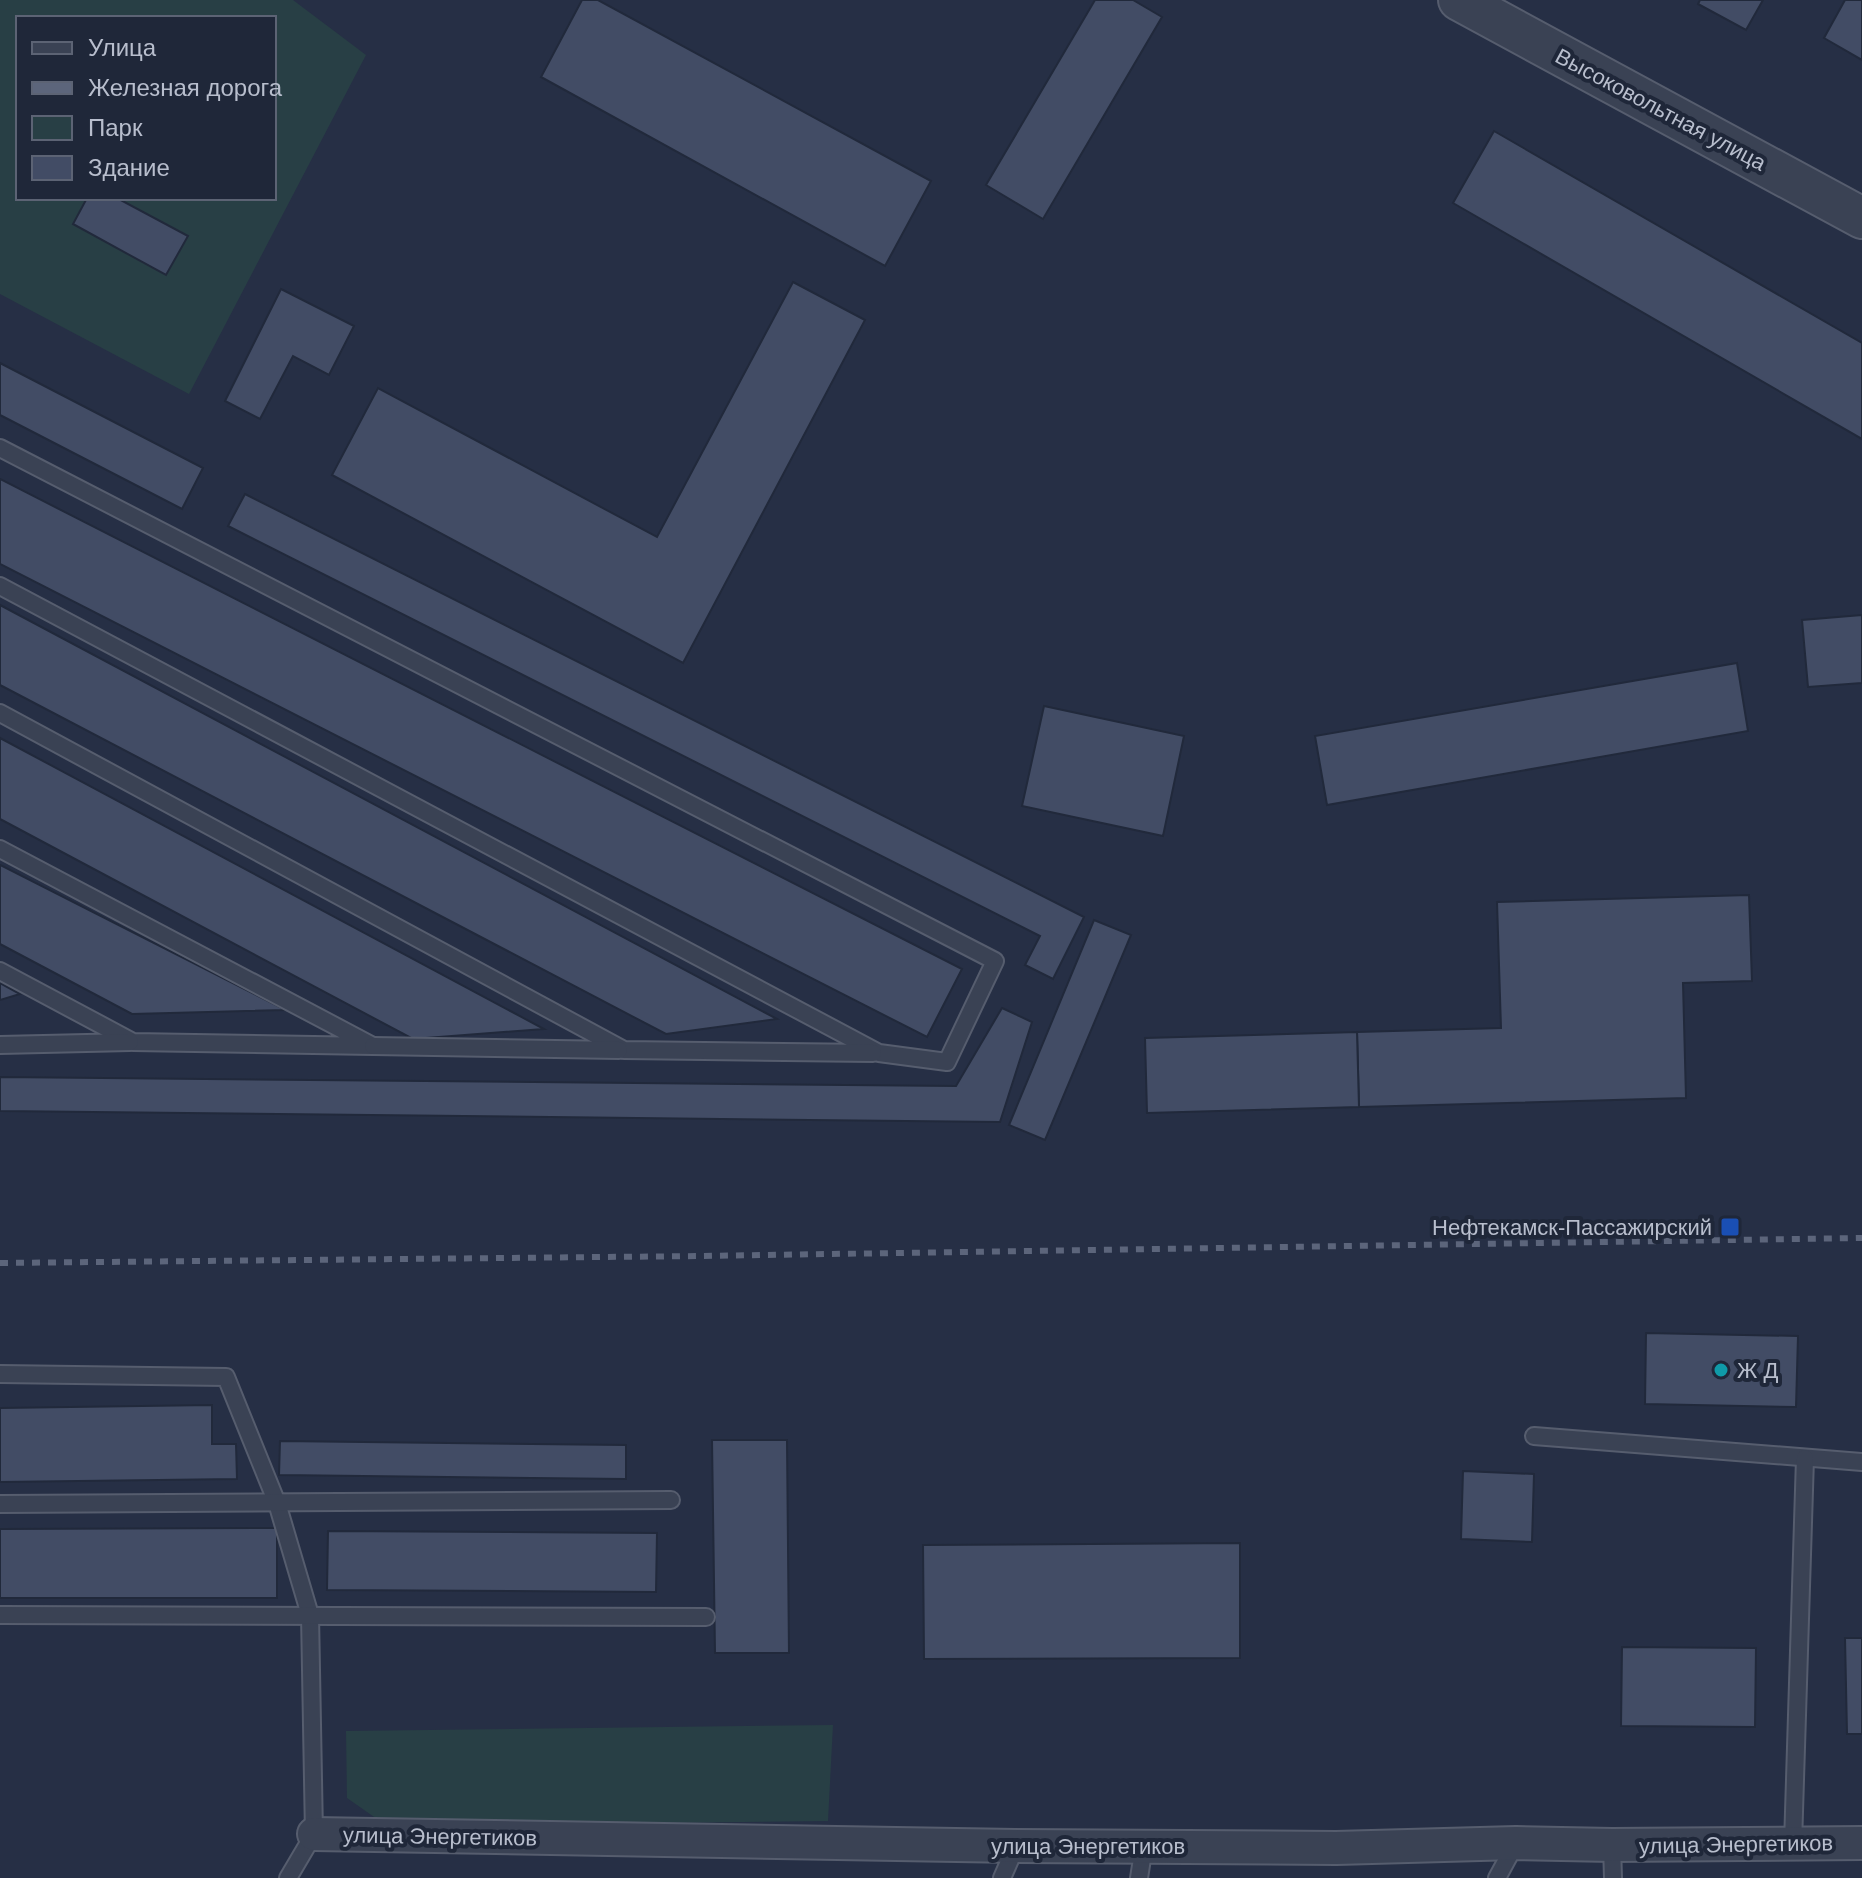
<svg xmlns="http://www.w3.org/2000/svg" width="1862" height="1878" font-family="Arial,sans-serif">
<style>
.green{fill:#283f45;fill-rule:evenodd}
.building{fill:#424c65;stroke:#21293b;stroke-width:2}
.lines{fill:none;stroke-linecap:round;stroke-linejoin:round}
.service-casing{stroke:#565d6e;stroke-width:20}
.minor-casing{stroke:#565d6e;stroke-width:36}
.tertiary-casing{stroke:#565d6e;stroke-width:44}
.service{stroke:#3a4254;stroke-width:16}
.minor{stroke:#3a4254;stroke-width:32}
.tertiary{stroke:#3a4254;stroke-width:40}
.rail{stroke:#5c657b;stroke-width:6;stroke-dasharray:8 8;stroke-linecap:butt}
.transit-dot{fill:#1a4fb4;stroke:#1f2739;stroke-width:3}
.culture-dot{fill:#0f9aa8;stroke:#1f2739;stroke-width:3}
.labels{text-anchor:middle;stroke-width:8;stroke-linejoin:round;paint-order:stroke}
.street-label{font-size:22px;fill:#b8becd;stroke:#1f2739}
.poi-label{font-size:22px;fill:#b8becd;stroke:#1f2739;text-anchor:end}
</style>
<rect width="100%" height="100%" fill="#262f45"/>
<g class="green">
<path d="M0,0H293L366,55L189,394L0,294ZM18,18H274V198H18Z"/>
<polygon points="833,1725 828,1821 387,1826 347,1798 346,1731"/>
</g>
<g class="building">
<polygon points="582,0 598,0 931,181 885,266 541,77"/>
<polygon points="1095,0 1133,0 1162,17 1043,219 986,185"/>
<polygon points="1700,0 1763,0 1746,30 1698,4"/>
<polygon points="1845,0 1862,0 1862,60 1824,38"/>
<polygon points="1494,131 1862,343 1862,439 1453,203"/>
<polygon points="87,198 117,198 188,236 166,275 73,224"/>
<polygon points="793,282 865,320 683,663 332,475 378,388 657,537"/>
<polygon points="281,289 354,326 329,375 293,356 260,419 225,401"/>
<polygon points="0,363 203,468 182,509 0,415"/>
<polygon points="0,479 962,969 927,1037 0,564"/>
<polygon points="245,494 1084,917 1053,979 1025,965 1040,936 228,526"/>
<polygon points="0,605 777,1019 666,1034 0,685"/>
<polygon points="1862,615 1862,683 1808,687 1802,620"/>
<polygon points="1737,663 1748,731 1327,805 1315,736"/>
<polygon points="1044,706 1184,736 1163,836 1022,806"/>
<polygon points="0,738 544,1029 413,1039 0,819"/>
<polygon points="0,865 286,1010 132,1014 0,944"/>
<polygon points="1749,895 1752,981 1683,983 1686,1098 1359,1107 1357,1032 1501,1028 1497,902"/>
<polygon points="1094,920 1131,935 1045,1140 1009,1125"/>
<polygon points="0,983 20,994 0,1000"/>
<polygon points="1002,1008 1032,1022 1000,1122 0,1111 0,1077 956,1086"/>
<polygon points="1357,1032 1359,1107 1147,1113 1145,1038"/>
<polygon points="1646,1333 1798,1336 1796,1407 1645,1404"/>
<polygon points="212,1405 212,1444 236,1444 237,1479 0,1482 0,1408"/>
<polygon points="712,1440 787,1440 789,1653 715,1653"/>
<polygon points="280,1441 626,1445 626,1479 279,1475"/>
<polygon points="1463,1471 1534,1474 1532,1542 1461,1539"/>
<polygon points="277,1528 277,1598 0,1598 0,1529"/>
<polygon points="328,1531 657,1533 656,1592 327,1590"/>
<polygon points="1240,1543 1240,1658 924,1659 923,1545"/>
<polygon points="1845,1638 1862,1638 1862,1734 1847,1734"/>
<polygon points="1622,1647 1756,1648 1755,1727 1621,1726"/>
</g>
<g class="lines">
<g class="service-casing">
<g id="service">
<polyline points="0,448 995,961 947,1062 879,1053 0,586"/>
<polyline points="0,713 624,1050 873,1053"/>
<polyline points="0,849 373,1046 133,1042 0,971"/>
<polyline points="0,1045 130,1042"/>
<polyline points="373,1046 619,1050"/>
<polyline points="0,1374 226,1377 277,1503 310,1615 314,1834 288,1878"/>
<polyline points="1534,1436 1862,1462"/>
<polyline points="0,1504 671,1500"/>
<polyline points="0,1615 706,1617"/>
<polyline points="1793,1844 1805,1458"/>
<polyline points="1612,1845 1613,1878"/>
<polyline points="1002,1878 1016,1846"/>
<polyline points="1139,1878 1144,1846"/>
<polyline points="1497,1878 1516,1843"/>
</g>
</g>
<g class="minor-casing">
<polyline id="minor" points="314,1834 1016,1846 1336,1848 1516,1843 1612,1845 1862,1843"/>
</g>
<g class="tertiary-casing">
<polyline id="tertiary" points="1459,0 1862,218"/>
</g>
<use href="#service" class="service"/>
<use href="#minor" class="minor"/>
<use href="#tertiary" class="tertiary"/>
<polyline class="rail" points="0,1263 703,1256 1862,1238"/>
</g>
<rect class="transit-dot" x="1720" y="1217" width="20" height="20" rx="4"/>
<circle class="culture-dot" cx="1721" cy="1370" r="8"/>
<g class="labels">
<g class="street-label">
<text transform="translate(1661 109) rotate(28)" y="8">Высоковольтная улица</text>
<text transform="translate(440 1836) rotate(1)" y="8">улица Энергетиков</text>
<text transform="translate(1736 1844) rotate(-1)" y="8">улица Энергетиков</text>
<text x="1088" y="1854">улица Энергетиков</text>
</g>
<g class="poi-label">
<text x="1712" y="1235">Нефтекамск-Пассажирский</text>
<text x="1737" y="1378" text-anchor="start">Ж Д</text>
</g>
</g>
<rect x="16" y="16" width="260" height="184" fill="#1f2739" stroke="#5c6374" stroke-width="2"/>
<rect x="32" y="42" width="40" height="12" fill="#3a4254" stroke="#5c6374" stroke-width="2"/>
<text x="88" y="56" font-size="24" fill="#b8becd">Улица</text>
<rect x="32" y="82" width="40" height="12" fill="#5c657b" stroke="#5c6374" stroke-width="2"/>
<text x="88" y="96" font-size="24" fill="#b8becd">Железная дорога</text>
<rect x="32" y="116" width="40" height="24" fill="#283f45" stroke="#5c6374" stroke-width="2"/>
<text x="88" y="136" font-size="24" fill="#b8becd">Парк</text>
<rect x="32" y="156" width="40" height="24" fill="#424c65" stroke="#5c6374" stroke-width="2"/>
<text x="88" y="176" font-size="24" fill="#b8becd">Здание</text>
</svg>
